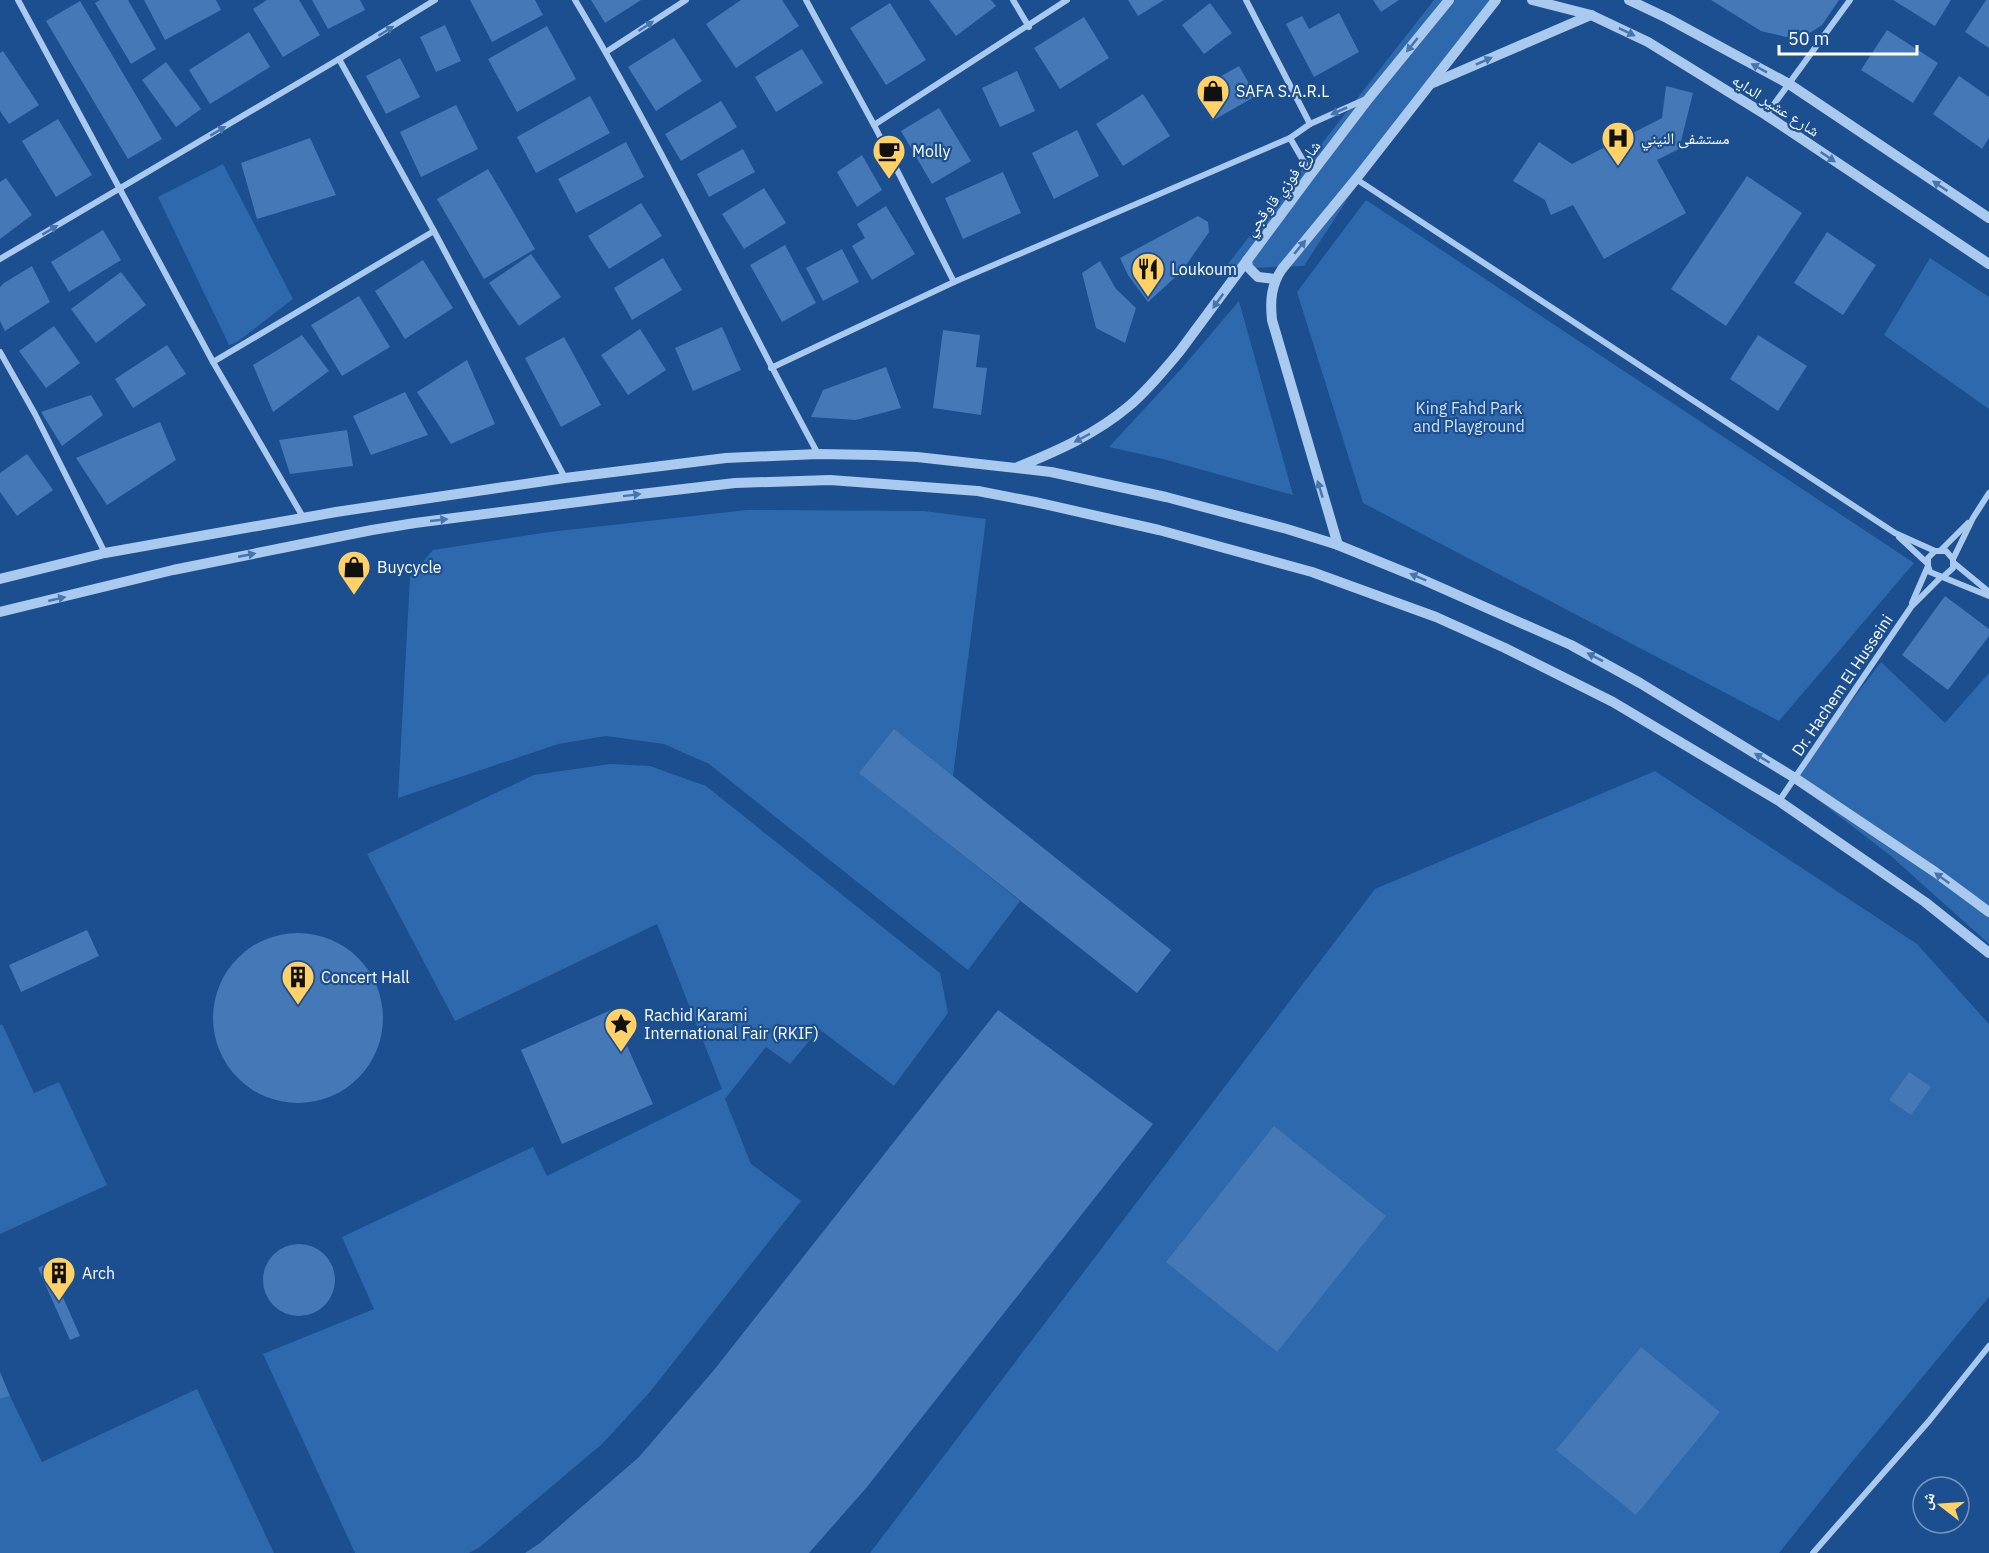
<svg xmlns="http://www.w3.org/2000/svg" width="1989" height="1553" font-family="'IBM Plex Sans','Noto Naskh Arabic',sans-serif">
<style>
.green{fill:#2e69ad}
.building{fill:#4478b7}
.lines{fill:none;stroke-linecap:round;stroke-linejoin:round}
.minor{stroke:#a9c9ee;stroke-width:6}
.tertiary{stroke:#a9c9ee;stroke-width:10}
.oneway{fill:#4674ac}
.labels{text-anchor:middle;stroke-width:4.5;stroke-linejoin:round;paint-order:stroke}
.poi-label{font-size:16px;fill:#fff;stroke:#1b4f8f;text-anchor:start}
.street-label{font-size:16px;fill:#fff;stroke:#1b4f8f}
.park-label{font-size:16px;fill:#cfe3fa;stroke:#1b4f8f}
</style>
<rect width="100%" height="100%" fill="#1b4f8f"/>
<g class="green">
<polygon points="1434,0 1501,0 1367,169 1304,266 1224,269"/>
<polygon points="223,164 293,299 237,342 229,345 158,197"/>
<polygon points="1366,200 1914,563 1779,721 1363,503 1297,292"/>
<polygon points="1930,258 1989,297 1989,409 1884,335"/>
<polygon points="1239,301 1293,495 1163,459 1109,447 1182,368"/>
<polygon points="747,510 924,511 986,519 953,776 860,773 1020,901 968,970 709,764 664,744 606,736 558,744 398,798 410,577 433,550 549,532"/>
<polygon points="1881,662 1945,723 1989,673 1989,944 1891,856 1792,780"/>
<polygon points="610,764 650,766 706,786 940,973 948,1013 894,1086 819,1029 790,1064 766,1047 725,1099 751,1164 801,1201 649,1393 602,1444 480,1547 469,1553 355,1553 263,1354 374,1309 342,1237 533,1147 547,1176 722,1089 657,924 455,1021 367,854 534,775"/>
<polygon points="1655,771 1917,944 1989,1024 1989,1297 1851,1463 1779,1553 870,1553 1375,889"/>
<polygon points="2,1024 34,1093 59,1082 107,1185 0,1234 0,1025"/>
<polygon points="197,1389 274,1553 0,1553 0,1399 10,1396 42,1462"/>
</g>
<g class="building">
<polygon points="100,0 128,0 156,49 131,64 95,3"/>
<polygon points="144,0 216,0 221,10 165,40"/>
<polygon points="267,0 299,0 320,35 283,57 253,9"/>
<polygon points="312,0 360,0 365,10 328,29"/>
<polygon points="470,0 535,0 543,15 492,42"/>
<polygon points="591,0 641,0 605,23"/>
<polygon points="741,0 782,0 799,26 736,68 706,24"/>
<polygon points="929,0 991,0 996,6 956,36"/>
<polygon points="1128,0 1164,0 1138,16"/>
<polygon points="1373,0 1399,0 1381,12"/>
<polygon points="1711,0 1839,0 1822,25 1805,36 1786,37 1761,31"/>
<polygon points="1893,0 1951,0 1935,26"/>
<polygon points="1986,0 1989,0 1989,48 1965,32"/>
<polygon points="80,1 162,139 128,159 46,21"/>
<polygon points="890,3 926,60 886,85 850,28"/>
<polygon points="1210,3 1232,33 1204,54 1182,25"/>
<polygon points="1339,13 1359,52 1314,77 1286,24 1302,16 1309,29"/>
<polygon points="1084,17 1109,58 1060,89 1034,48"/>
<polygon points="445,25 461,61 436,72 420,37"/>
<polygon points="547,26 576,79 517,112 488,59"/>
<polygon points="1887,30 1938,63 1913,103 1861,70"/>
<polygon points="249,32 270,67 210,104 189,70"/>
<polygon points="674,38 702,81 656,111 628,67"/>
<polygon points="802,49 823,83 776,112 755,77"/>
<polygon points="3,51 39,105 9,124 0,111 0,53"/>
<polygon points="400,58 420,97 386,114 366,76"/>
<polygon points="166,62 201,109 176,127 142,80"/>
<polygon points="1239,66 1256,96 1212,121 1195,91"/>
<polygon points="1017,71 1035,111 1000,127 982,88"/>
<polygon points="1959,76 1989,97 1989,138 1982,149 1933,114"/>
<polygon points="1666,86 1693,93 1679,149 1657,160 1686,213 1604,259 1573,205 1551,215 1545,200 1513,181 1539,142 1572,164 1662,118"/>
<polygon points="1143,94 1170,136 1123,166 1096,124"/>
<polygon points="590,96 610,133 536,173 517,137"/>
<polygon points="721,101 737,127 681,161 665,134"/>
<polygon points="456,105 478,149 421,177 400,132"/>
<polygon points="939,108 971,161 932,184 901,131"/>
<polygon points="58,119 92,175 56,197 22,141"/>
<polygon points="1077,130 1099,176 1054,199 1032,153"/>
<polygon points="310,138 336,195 257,219 241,163"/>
<polygon points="626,142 644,177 576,213 558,179"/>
<polygon points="743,149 755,172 709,197 697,174"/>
<polygon points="862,155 882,190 857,207 837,172"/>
<polygon points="488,169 535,249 484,279 437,199"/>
<polygon points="1003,172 1021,213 963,239 945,198"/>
<polygon points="1747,176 1802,213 1726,326 1671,289"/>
<polygon points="6,178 32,215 0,239 0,182"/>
<polygon points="764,188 786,223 744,249 722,214"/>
<polygon points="641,203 662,236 609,269 588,236"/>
<polygon points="886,206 915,254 872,280 852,246 865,238 857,224"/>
<polygon points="1198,216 1208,222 1209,232 1182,271 1148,302 1128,275 1120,258"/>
<polygon points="103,230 121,260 69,292 51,262"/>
<polygon points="1827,232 1876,265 1843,315 1794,283"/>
<polygon points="785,245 816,303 782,322 750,265"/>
<polygon points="842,249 859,282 823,301 806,268"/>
<polygon points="531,254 561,297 519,326 489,283"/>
<polygon points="663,258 682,290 632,320 614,288"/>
<polygon points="423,260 453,308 405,339 375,291"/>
<polygon points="1100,261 1116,289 1136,308 1125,343 1096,328 1082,273"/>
<polygon points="32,266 50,302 5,331 0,321 0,287 4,283"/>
<polygon points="121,272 146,305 96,343 71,309"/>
<polygon points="359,296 390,347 342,376 311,325"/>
<polygon points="54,326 80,363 46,388 19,351"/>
<polygon points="722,327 741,370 693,391 675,348"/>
<polygon points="640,329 666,370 628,395 601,355"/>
<polygon points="943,330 980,335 976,367 987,368 981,415 933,408"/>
<polygon points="302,335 329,371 273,412 253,365"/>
<polygon points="1758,335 1807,366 1778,411 1730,379"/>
<polygon points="564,337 601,405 561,427 525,358"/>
<polygon points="167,345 186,374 133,408 115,379"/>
<polygon points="467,360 495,424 451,444 417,392"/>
<polygon points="886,367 901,408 856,420 811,417 823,390"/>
<polygon points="405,392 428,435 371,455 353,416"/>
<polygon points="91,395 103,415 62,446 41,412"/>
<polygon points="160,422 176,460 107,505 76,458"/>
<polygon points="347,430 353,466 290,474 279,440"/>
<polygon points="27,454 53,490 17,516 0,492 0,473"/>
<polygon points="1945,596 1989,629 1989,636 1948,690 1902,655"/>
<polygon points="894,729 1171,950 1137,993 859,773"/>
<polygon points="87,930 99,956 21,992 9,965"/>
<circle cx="298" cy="1018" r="85"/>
<polygon points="611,1010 653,1104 562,1144 521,1050"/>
<polygon points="998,1010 1153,1124 867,1487 809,1553 525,1553 540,1543 639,1457 714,1370"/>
<polygon points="1909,1072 1931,1087 1911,1115 1889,1100"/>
<polygon points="1274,1126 1386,1216 1277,1352 1166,1262"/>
<circle cx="299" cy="1280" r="36"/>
<polygon points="48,1263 80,1336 70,1340 38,1268"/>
<polygon points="1641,1347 1720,1412 1636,1515 1556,1450"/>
<polygon points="0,1372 10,1396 0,1399"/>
</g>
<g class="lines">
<g class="minor">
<polyline points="18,0 213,362 303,517"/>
<path d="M575,0C663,147 736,303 818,454"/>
<polyline points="806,0 874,125 954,282"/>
<polyline points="1013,0 1029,27"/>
<polyline points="1246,0 1310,124"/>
<polyline points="606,52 686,0"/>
<polyline points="339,59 434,231 565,478"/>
<polyline points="1766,115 1850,0"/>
<polyline points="874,125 1067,0"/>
<polyline points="1290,138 1311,174"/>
<polyline points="1356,179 1895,533 1935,551"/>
<polyline points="0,259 339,59 435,0"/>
<polyline points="0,352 35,414 105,553"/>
<polyline points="213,362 434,231"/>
<polyline points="771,368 954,282 1290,138 1310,124 1366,99"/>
<polyline points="1899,537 1927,563"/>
<polyline points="1941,550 1968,523"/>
<polyline points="1953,559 1973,518 1989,493"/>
<polyline points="1954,563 1989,592"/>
<polyline points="1944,576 1953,568 1953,559 1946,551 1935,551 1928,558 1928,566 1930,572 1989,596"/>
<polyline points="1912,603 1928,566"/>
<polyline points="1779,801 1911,607 1941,577"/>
<polyline points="1813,1553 1929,1421 1989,1346"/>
</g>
<g class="tertiary">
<polyline points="1532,0 1591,15 1648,42 1766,115 1989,264"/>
<polyline points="1629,0 1667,18 1789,84 1989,218"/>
<polyline points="1433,83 1591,15"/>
<polyline points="1247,260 1248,267 1258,277 1275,279"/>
<path d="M1018,467C1057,451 1096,434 1129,406C1148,390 1164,370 1180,351L1311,174L1369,98L1449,0"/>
<path d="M1338,545L1272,320C1270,301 1271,285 1282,269L1356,179L1496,0"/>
<polyline points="0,579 105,553 336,512 565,478 726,458 818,454 875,455 917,457 1051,472 1166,497 1287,529 1338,545 1419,578 1571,645 1640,683 1795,778 1935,872 1989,912"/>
<polyline points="0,612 173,570 372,530 415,523 632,495 735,483 830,480 978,491 1035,502 1159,530 1312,572 1436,617 1505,648 1613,702 1779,801 1925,902 1989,953"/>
</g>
</g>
<defs><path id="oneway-solid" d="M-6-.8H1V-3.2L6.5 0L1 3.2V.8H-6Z" transform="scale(1.5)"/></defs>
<g class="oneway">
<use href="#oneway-solid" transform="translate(646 26) rotate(-33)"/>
<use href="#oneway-solid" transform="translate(386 31) rotate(-32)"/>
<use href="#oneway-solid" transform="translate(1627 32) rotate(26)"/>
<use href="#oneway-solid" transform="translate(1412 45) rotate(129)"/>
<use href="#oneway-solid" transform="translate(1484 61) rotate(-24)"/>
<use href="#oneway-solid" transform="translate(1759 68) rotate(-151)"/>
<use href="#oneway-solid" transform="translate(1339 111) rotate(156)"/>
<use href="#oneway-solid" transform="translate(218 131) rotate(-31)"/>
<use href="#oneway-solid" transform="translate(1828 157) rotate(34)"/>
<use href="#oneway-solid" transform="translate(1940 186) rotate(-146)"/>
<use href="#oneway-solid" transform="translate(50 230) rotate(-31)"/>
<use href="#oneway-solid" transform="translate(1300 247) rotate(-50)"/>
<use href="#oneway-solid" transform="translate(1218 301) rotate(126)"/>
<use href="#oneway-solid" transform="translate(1082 438) rotate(152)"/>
<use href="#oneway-solid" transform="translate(1320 489) rotate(-107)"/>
<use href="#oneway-solid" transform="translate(632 495) rotate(-7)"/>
<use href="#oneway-solid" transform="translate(439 520) rotate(-6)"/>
<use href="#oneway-solid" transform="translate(247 555) rotate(-11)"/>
<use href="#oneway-solid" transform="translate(1418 577) rotate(-157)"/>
<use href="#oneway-solid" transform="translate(57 599) rotate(-13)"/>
<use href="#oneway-solid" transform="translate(1595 657) rotate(-153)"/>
<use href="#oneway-solid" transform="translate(1762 758) rotate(-148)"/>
<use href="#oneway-solid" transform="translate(1942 878) rotate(-144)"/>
</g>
<defs>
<g id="shop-pin" transform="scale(1.725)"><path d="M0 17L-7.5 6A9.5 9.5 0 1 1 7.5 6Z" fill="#ffd166" stroke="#1b4f8f"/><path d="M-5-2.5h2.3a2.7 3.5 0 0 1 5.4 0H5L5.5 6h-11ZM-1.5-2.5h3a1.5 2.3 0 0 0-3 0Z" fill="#111"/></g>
<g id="hospital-pin" transform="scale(1.725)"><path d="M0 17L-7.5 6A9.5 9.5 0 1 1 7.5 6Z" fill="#ffd166" stroke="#1b4f8f"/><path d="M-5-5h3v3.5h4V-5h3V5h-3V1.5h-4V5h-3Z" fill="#111"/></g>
<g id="cafe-pin" transform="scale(1.725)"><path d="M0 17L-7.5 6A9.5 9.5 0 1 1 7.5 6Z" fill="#ffd166" stroke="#1b4f8f"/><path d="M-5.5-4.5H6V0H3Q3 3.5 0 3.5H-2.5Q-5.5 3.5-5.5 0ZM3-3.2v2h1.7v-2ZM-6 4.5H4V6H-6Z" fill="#111"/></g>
<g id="restaurant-pin" transform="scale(1.725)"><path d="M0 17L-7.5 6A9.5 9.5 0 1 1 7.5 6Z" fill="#ffd166" stroke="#1b4f8f"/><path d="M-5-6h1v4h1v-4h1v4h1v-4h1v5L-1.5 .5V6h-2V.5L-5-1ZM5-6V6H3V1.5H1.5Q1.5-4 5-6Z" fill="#111"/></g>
<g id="building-pin" transform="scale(1.725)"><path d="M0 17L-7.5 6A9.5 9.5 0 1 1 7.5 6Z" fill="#ffd166" stroke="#1b4f8f"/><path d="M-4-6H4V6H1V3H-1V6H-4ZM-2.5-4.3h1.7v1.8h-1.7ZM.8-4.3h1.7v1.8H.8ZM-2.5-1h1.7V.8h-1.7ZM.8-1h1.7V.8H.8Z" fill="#111"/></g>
<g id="sight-pin" transform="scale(1.725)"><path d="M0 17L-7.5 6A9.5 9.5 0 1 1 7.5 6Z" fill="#ffd166" stroke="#1b4f8f"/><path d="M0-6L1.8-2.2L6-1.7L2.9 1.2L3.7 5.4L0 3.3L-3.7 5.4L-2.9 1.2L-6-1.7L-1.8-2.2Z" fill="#111"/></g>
</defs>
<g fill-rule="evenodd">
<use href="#shop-pin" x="1213" y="91"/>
<use href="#hospital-pin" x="1618" y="138"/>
<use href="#cafe-pin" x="889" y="151"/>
<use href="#restaurant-pin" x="1148" y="269"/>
<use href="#shop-pin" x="354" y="567"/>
<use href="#building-pin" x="298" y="977"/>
<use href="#sight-pin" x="621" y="1024"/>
<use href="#building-pin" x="59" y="1273"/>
</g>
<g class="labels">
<g class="poi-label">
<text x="1236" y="97">SAFA S.A.R.L</text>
<text x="1641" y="144">مستشفى النيني</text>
<text x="912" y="157">Molly</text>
<text x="1171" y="275">Loukoum</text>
<text x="377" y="573">Buycycle</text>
<text x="321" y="983">Concert Hall</text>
<text x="644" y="1021">Rachid Karami<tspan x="644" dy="18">International Fair (RKIF)</tspan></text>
<text x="82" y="1279">Arch</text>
</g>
<g class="street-label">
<text transform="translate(1776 105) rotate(33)" y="6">شارع عشير الدايه</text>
<text transform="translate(1282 188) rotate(-53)" y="6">شارع فوزي قاوقجي</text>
<text transform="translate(1842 685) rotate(-56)" y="6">Dr. Hachem El Husseini</text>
</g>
<g class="park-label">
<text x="1469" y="414">King Fahd Park<tspan x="1469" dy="18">and Playground</tspan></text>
</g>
</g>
<g transform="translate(1941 1505) rotate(287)"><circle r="28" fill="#1b4f8f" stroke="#7695bc" stroke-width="1.5"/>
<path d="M0-4.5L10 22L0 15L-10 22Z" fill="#ffd166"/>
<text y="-9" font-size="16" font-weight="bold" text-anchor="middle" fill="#ffffff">ش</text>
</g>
<path d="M1779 45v9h138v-9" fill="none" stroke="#ffffff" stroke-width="3"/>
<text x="1788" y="45" font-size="18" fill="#ffffff" stroke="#1b4f8f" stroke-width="4.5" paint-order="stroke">50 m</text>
</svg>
